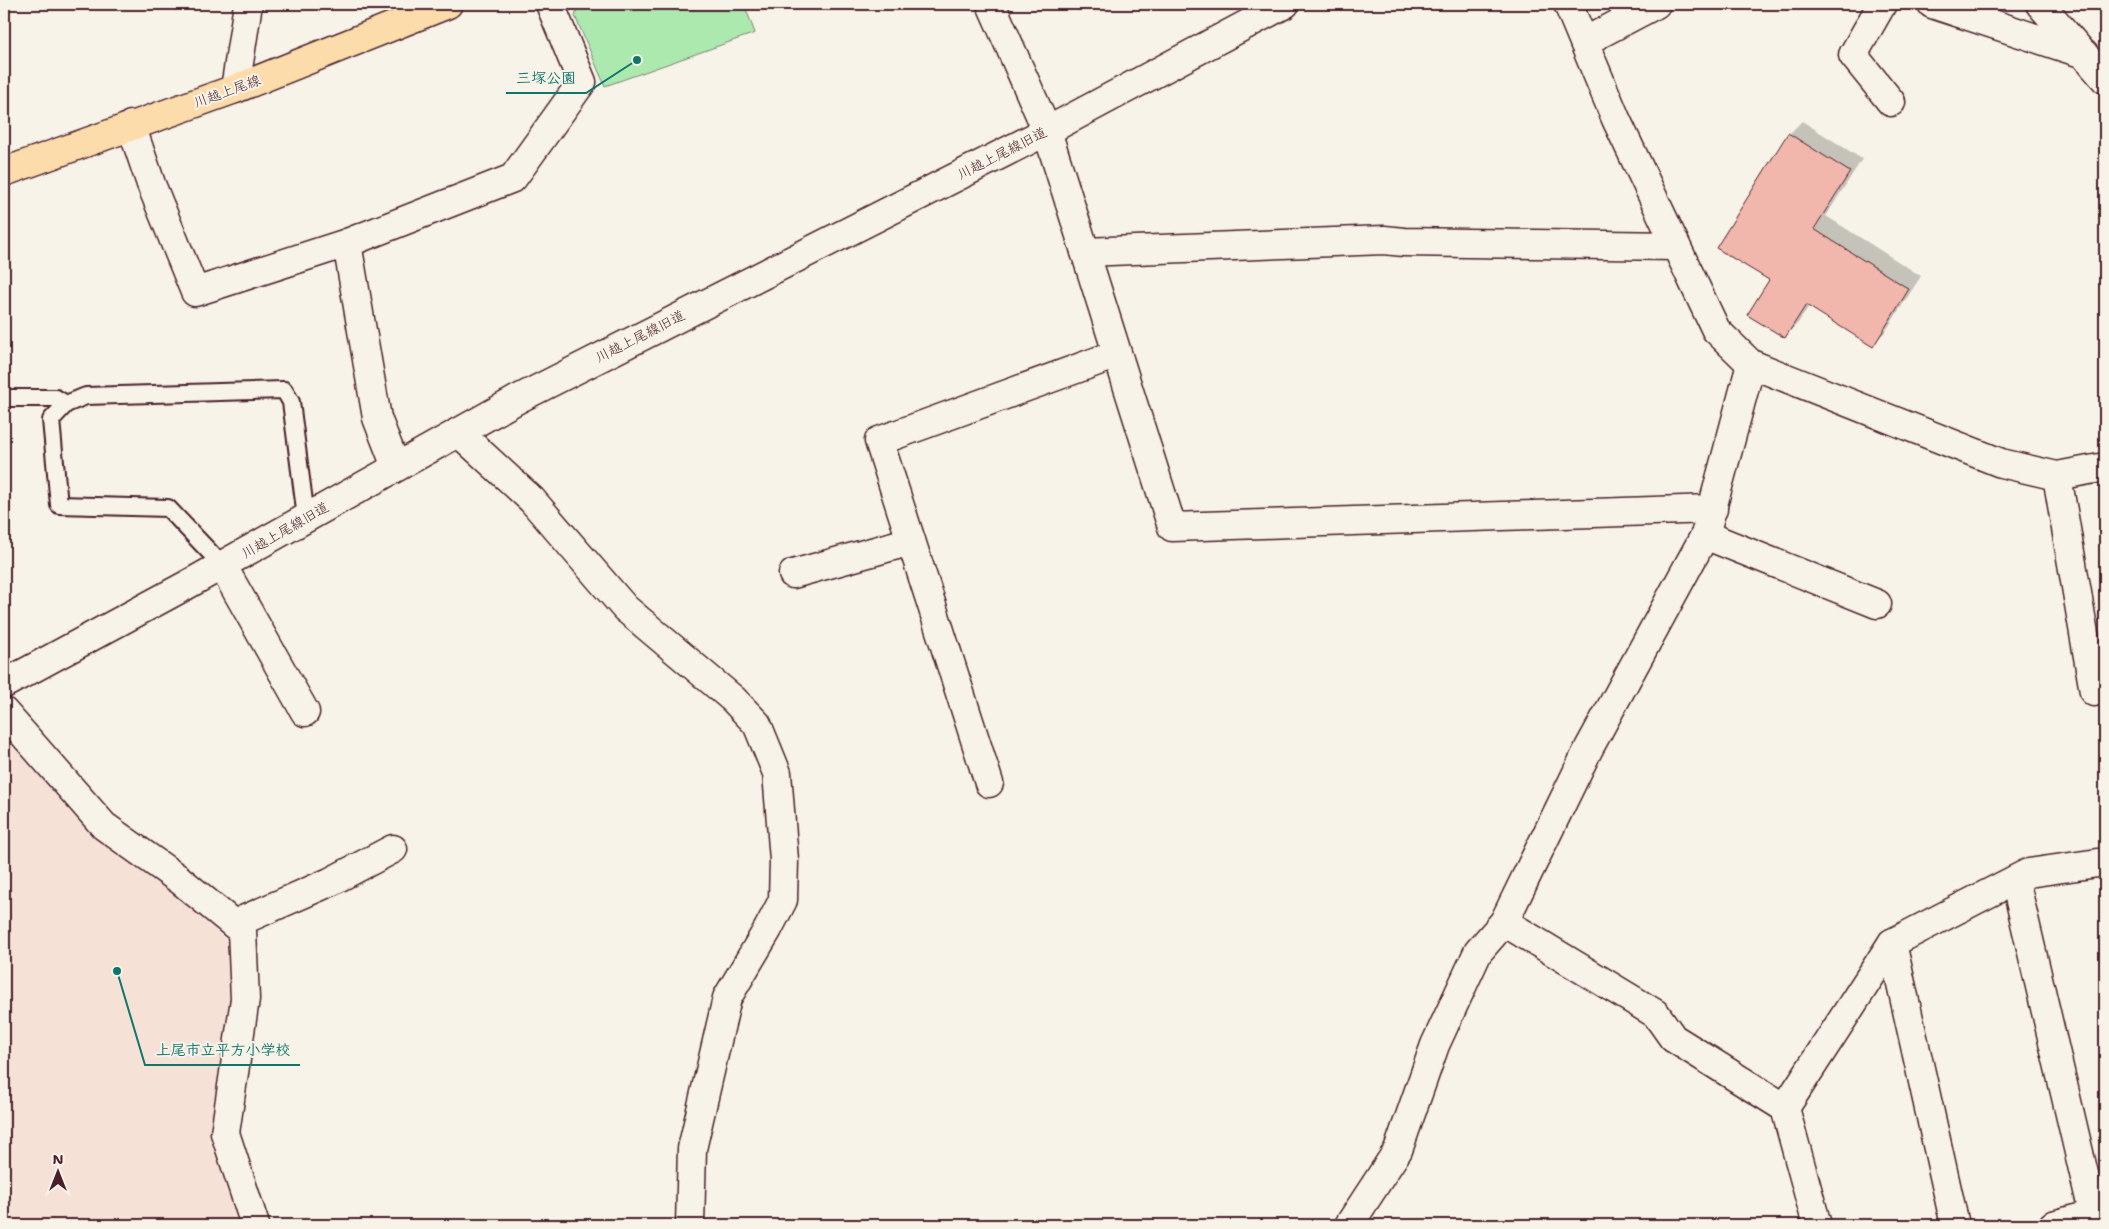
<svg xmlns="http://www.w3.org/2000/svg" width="2109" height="1229" font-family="'Shantell Sans','Klee One',sans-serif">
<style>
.built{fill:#f5e1d6}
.green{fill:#ace9af;stroke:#7b846d}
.shadow{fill:#0003}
.building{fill:#f1b7ac;stroke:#4a1f2b}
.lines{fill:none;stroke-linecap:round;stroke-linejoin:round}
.lane-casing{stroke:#4a1f2b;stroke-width:20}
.street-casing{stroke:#4a1f2b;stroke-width:31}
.secondary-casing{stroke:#4a1f2b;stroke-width:31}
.primary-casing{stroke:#4a1f2b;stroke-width:31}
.lane{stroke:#f7f3e8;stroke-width:16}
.street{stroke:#f7f3e8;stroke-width:28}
.secondary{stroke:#f7f3e8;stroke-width:28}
.primary{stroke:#fcdcab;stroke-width:28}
.labels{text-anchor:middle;stroke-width:4;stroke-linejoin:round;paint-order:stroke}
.street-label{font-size:14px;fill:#4a1f2b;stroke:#f7f3e8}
.leader{fill:none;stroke:#0f766e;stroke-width:2}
.callout-dot{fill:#0f766e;stroke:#f7f3e8;stroke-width:2}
.callout-label{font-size:15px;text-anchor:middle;font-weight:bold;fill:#0f766e;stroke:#f7f3e8;stroke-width:4;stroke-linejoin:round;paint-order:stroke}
</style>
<rect width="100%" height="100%" fill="#f7f3e8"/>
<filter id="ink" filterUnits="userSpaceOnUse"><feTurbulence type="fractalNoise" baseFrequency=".02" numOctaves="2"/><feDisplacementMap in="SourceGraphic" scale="10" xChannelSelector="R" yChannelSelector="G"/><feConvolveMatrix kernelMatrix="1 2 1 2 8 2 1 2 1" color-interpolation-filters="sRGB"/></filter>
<g filter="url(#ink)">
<polygon class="built" points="4,725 154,873 229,943 231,999 213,1124 245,1225 4,1225"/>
<polygon class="green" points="579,4 744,4 755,33 605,86 575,16"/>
<polygon class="shadow" points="1802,121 1862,159 1826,216 1921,276 1885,332 1872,345 1809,306 1798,323 1785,336 1789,134"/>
<polygon class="building" points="1788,133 1850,172 1814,229 1909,289 1873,347 1806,305 1785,338 1747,315 1769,280 1716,248"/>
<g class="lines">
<g class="lane-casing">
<g id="lane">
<polyline points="4,398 56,398 66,404"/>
<polyline points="222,565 168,508 59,505 51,420 66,404 86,396 284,390 291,402 306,517"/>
</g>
</g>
<g class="street-casing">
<g id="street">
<polyline points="991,4 1047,131 1172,527 1713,509"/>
<polyline points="1568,4 1616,119 1716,330 1751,364 2001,463 2057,476 2105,467"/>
<polyline points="1882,4 1853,55 1891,102"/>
<polyline points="1932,4 2084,54"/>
<polyline points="1584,42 1656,4"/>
<polyline points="235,89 248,4"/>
<polyline points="131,125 151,184 195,292 347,243 513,178 582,82 550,4"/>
<polyline points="347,243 377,418 396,467"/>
<polyline points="1085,252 1384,240 1404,242 1676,246"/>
<polyline points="458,432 532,500 625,608 733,699 757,724 777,773 784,860 783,900 768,929 727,998 692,1149 690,1225"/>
<polyline points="2057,476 2094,692"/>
<polyline points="1705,535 1877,604"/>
<polyline points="222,565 305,712"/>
<polyline points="793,574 911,541"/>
<polyline points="4,712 104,826 180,880 242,931 245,999 225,1133 255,1225"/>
<polyline points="989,783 879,441 1117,354"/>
<polyline points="2015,880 2096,1225"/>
<polyline points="1504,922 1656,1014 1673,1038 1785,1108 1817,1225"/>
<polyline points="234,924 330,882 393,849"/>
<polyline points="1892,943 1955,1225"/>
<polyline points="1785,1108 1892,943 2028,873 2105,862"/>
<polyline points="1349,1225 1398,1150 1435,1045 1478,952 1504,922 1589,748 1705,535 1751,364"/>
<polyline points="2053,1225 2105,1211"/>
</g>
</g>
<g class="secondary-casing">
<g id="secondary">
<polyline points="2040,4 2105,79"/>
<polyline points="4,684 185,586 518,399 1047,131 1285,4"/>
</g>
</g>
<g class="primary-casing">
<polyline id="primary" points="4,172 235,89 448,4"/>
</g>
<use href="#lane" class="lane"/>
<use href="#street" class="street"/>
<use href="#secondary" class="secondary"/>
<use href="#primary" class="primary"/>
</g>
</g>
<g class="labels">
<g class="street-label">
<text transform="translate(227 91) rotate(-20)" y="5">川越上尾線</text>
<text transform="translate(1002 153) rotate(-27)" y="5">川越上尾線旧道</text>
<text transform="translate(640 336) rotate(-27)" y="5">川越上尾線旧道</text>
<text transform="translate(285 530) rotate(-30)" y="5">川越上尾線旧道</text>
</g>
</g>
<path class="leader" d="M637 60L586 93H506M117 971L145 1065H300"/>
<g class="callout-dot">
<circle cx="637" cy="60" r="5"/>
<circle cx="117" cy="971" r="5"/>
</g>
<g class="callout-label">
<text x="546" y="83">三塚公園</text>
<text x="223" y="1055">上尾市立平方小学校</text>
</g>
<rect width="2109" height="1229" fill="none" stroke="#f7f3e8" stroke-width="20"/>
<rect x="10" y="10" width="2089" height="1209" fill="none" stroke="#4a1f2b" stroke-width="2" filter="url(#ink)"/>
<g transform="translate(58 1172)" stroke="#f7f3e8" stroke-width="4" paint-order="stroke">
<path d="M0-4L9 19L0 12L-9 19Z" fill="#4a1f2b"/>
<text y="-8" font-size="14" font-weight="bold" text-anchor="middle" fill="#4a1f2b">N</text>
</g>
</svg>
